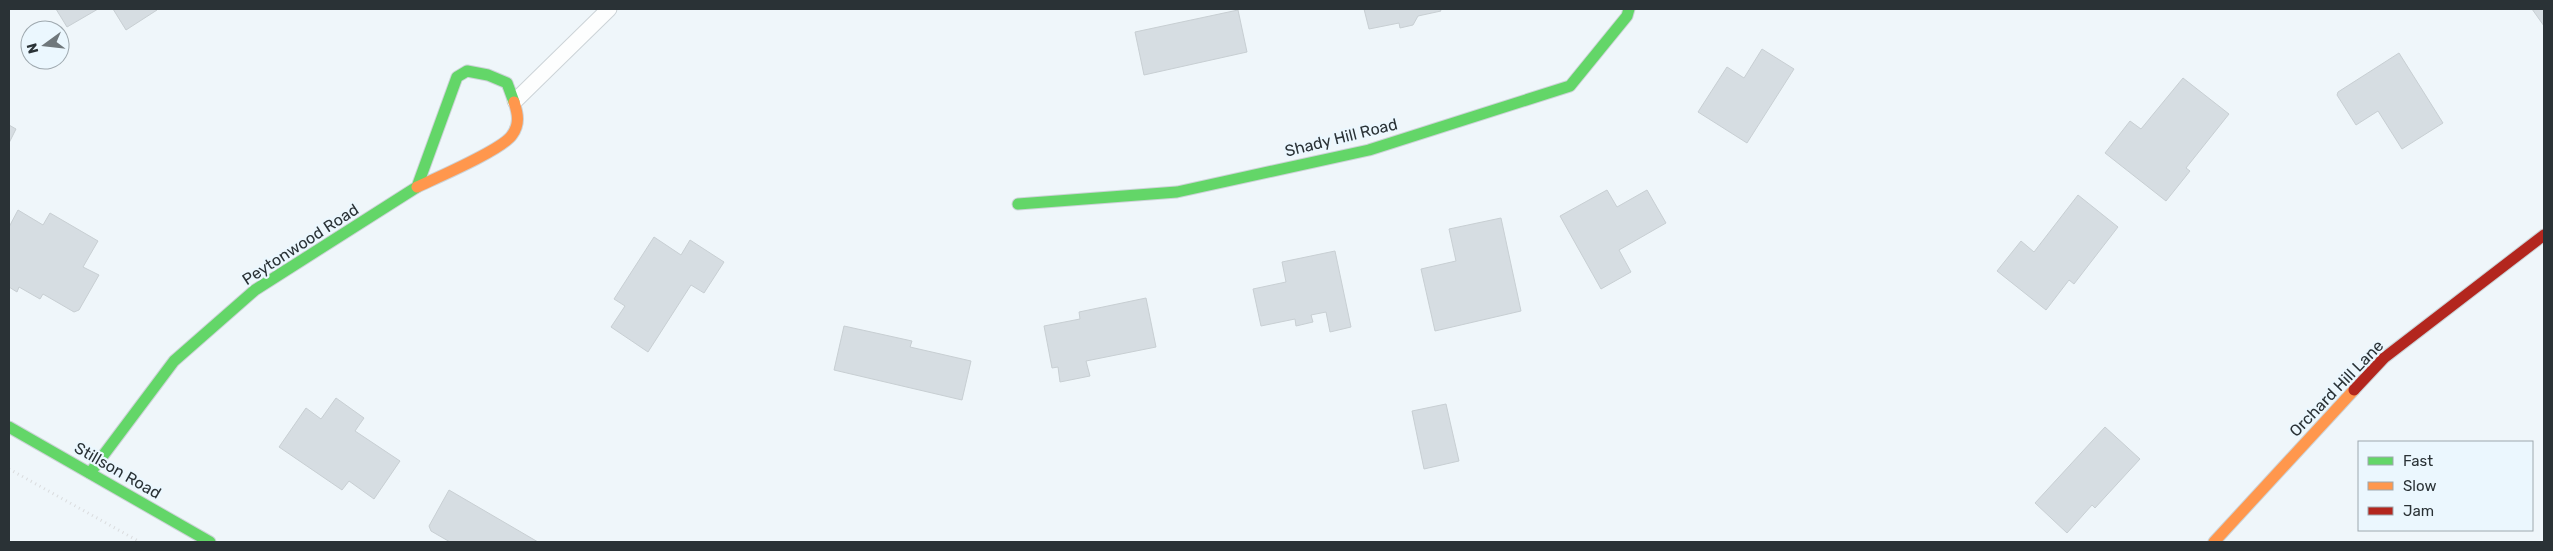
<svg xmlns="http://www.w3.org/2000/svg" width="2553" height="551" font-family="Rubik,sans-serif">
<style>
.building{fill:#d6dde2;stroke:#c8cfd3}
.lines{fill:none;stroke-linecap:round;stroke-linejoin:round}
.lane-casing{stroke:#ccd3d7;stroke-width:17}
.fast-casing{stroke:#ccd3d7;stroke-width:13}
.slow-casing{stroke:#ccd3d7;stroke-width:13}
.jam-casing{stroke:#ccd3d7;stroke-width:13}
.path{stroke:#dadcde;stroke-width:3;stroke-dasharray:1 4;stroke-linecap:butt}
.lane{stroke:#fdfefe;stroke-width:15}
.fast{stroke:#63d668;stroke-width:11}
.slow{stroke:#ff974d;stroke-width:11}
.jam{stroke:#b3261e;stroke-width:11}
.labels{text-anchor:middle;stroke-width:4.5;stroke-linejoin:round;paint-order:stroke}
.street-label{font-size:16px;fill:#2a3236;stroke:#ebf7fe}
</style>
<rect width="100%" height="100%" fill="#eff6fa"/>
<g class="building">
<polygon points="56,9 98,9 67,27"/>
<polygon points="113,9 156,9 157,10 126,30"/>
<polygon points="1364,9 1440,9 1441,11 1418,16 1413,25 1400,28 1399,23 1369,29"/>
<polygon points="2532,9 2544,9 2544,26"/>
<polygon points="1238,10 1247,52 1144,75 1135,32"/>
<polygon points="1762,49 1794,69 1747,143 1698,112 1727,67 1744,78"/>
<polygon points="2399,53 2443,123 2402,149 2378,111 2356,125 2337,95 2338,92"/>
<polygon points="2183,78 2229,114 2186,168 2190,171 2166,201 2105,153 2130,121 2141,129"/>
<polygon points="9,125 16,129 9,143"/>
<polygon points="1607,190 1617,207 1647,190 1666,223 1619,250 1631,272 1601,289 1560,216"/>
<polygon points="2078,195 2118,227 2074,284 2069,280 2046,310 1997,271 2021,241 2034,252"/>
<polygon points="18,210 43,225 50,213 98,241 83,267 99,275 79,310 74,312 43,294 40,299 19,287 17,292 9,287 9,227"/>
<polygon points="1501,218 1521,311 1435,331 1421,269 1456,261 1449,229"/>
<polygon points="654,237 681,255 690,240 724,262 704,293 691,285 648,352 611,327 625,306 614,299"/>
<polygon points="1335,251 1351,327 1330,332 1326,312 1311,315 1313,322 1296,326 1295,319 1261,326 1253,289 1286,282 1282,262"/>
<polygon points="1146,298 1156,347 1086,361 1090,376 1060,382 1058,367 1052,368 1044,326 1080,319 1079,312"/>
<polygon points="844,326 912,341 910,347 971,361 962,400 834,370"/>
<polygon points="336,398 364,418 355,431 400,461 374,499 349,481 342,490 279,447 306,408 321,419"/>
<polygon points="1446,404 1459,461 1424,469 1412,411"/>
<polygon points="2105,427 2140,459 2095,508 2092,505 2067,533 2035,503"/>
<polygon points="449,490 538,542 450,542 431,531 429,526"/>
</g>
<g class="lines">
<g class="lane-casing">
<polyline id="lane" points="515,101 609,9"/>
</g>
<g class="fast-casing">
<g id="fast">
<polyline points="1018,204 1177,192 1369,150 1570,86 1627,16 1629,9"/>
<polyline points="9,427 210,542"/>
<polyline points="90,473 174,361 255,290 417,187 457,77 467,71 488,75 507,83 514,102"/>
</g>
</g>
<g class="slow-casing">
<g id="slow">
<path d="M417,187C436,178 502,150 512,135C520,124 518,114 514,102"/>
<polyline points="2214,542 2354,390"/>
</g>
</g>
<g class="jam-casing">
<polyline id="jam" points="2354,390 2384,358 2544,235"/>
</g>
<polyline class="path" points="9,469 140,542"/>
<use href="#lane" class="lane"/>
<use href="#fast" class="fast"/>
<use href="#slow" class="slow"/>
<use href="#jam" class="jam"/>
</g>
<g class="labels">
<g class="street-label">
<text transform="translate(1341 137) rotate(-14)" y="6">Shady Hill Road</text>
<text transform="translate(300 244) rotate(-33)" y="6">Peytonwood Road</text>
<text transform="translate(2336 388) rotate(-46)" y="6">Orchard Hill Lane</text>
<text transform="translate(118 470) rotate(30)" y="6">Stillson Road</text>
</g>
</g>
<rect width="2553" height="551" fill="none" stroke="#2a3236" stroke-width="20"/>
<rect x="2358" y="441" width="175" height="90" fill="#ebf7fe" stroke="#9ea8ae"/>
<rect x="2368" y="457" width="25" height="8" fill="#63d668" stroke="#9ea8ae"/>
<text x="2403" y="466" font-size="15" fill="#2a3236">Fast</text>
<rect x="2368" y="482" width="25" height="8" fill="#ff974d" stroke="#9ea8ae"/>
<text x="2403" y="491" font-size="15" fill="#2a3236">Slow</text>
<rect x="2368" y="507" width="25" height="8" fill="#b3261e" stroke="#9ea8ae"/>
<text x="2403" y="516" font-size="15" fill="#2a3236">Jam</text>
<g transform="translate(45 45) rotate(255)"><circle r="24" fill="#ebf7fe" stroke="#9ea8ae"/>
<path d="M0-4L9 19L0 12L-9 19Z" fill="#6f777b"/>
<text y="-8" font-size="14" font-weight="bold" text-anchor="middle" fill="#2a3236">N</text>
</g>
</svg>
